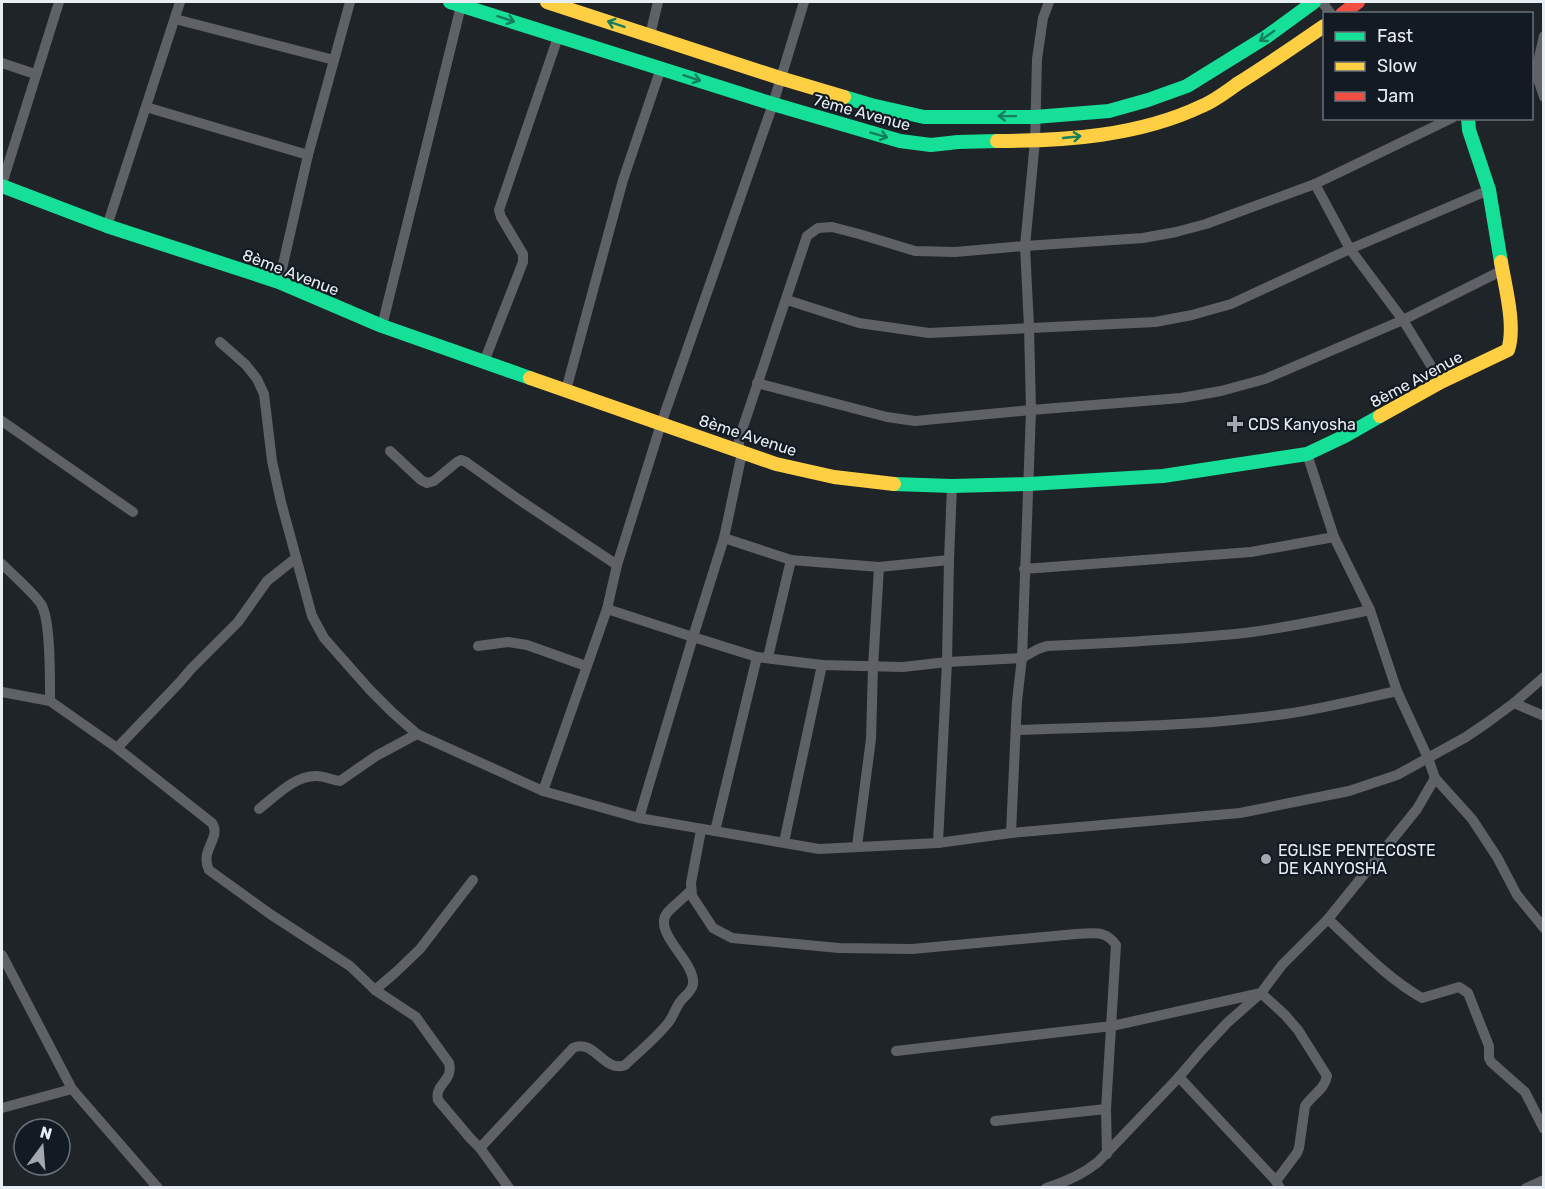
<svg xmlns="http://www.w3.org/2000/svg" width="1545" height="1189" font-family="Rubik,sans-serif">
<style>
.lines{fill:none;stroke-linecap:round;stroke-linejoin:round}
.street{stroke:#5e6165;stroke-width:10}
.fast{stroke:#16e098;stroke-width:14}
.slow{stroke:#ffcf43;stroke-width:14}
.jam{stroke:#f24e42;stroke-width:14}
.oneway{stroke:#147e5e}
.poi-dot{fill:#a2a8ad;stroke:#121b23;stroke-width:2}
.labels{text-anchor:middle;stroke-width:4.5;stroke-linejoin:round;paint-order:stroke}
.street-label{font-size:16px;fill:#e8eff4;stroke:#121b23}
.poi-label{font-size:16px;fill:#e8eff4;stroke:#121b23;text-anchor:start}
</style>
<rect width="100%" height="100%" fill="#1f2429"/>
<g class="lines">
<g class="street">
<polyline points="1322,2 1331,14"/>
<polyline points="175,19 334,60"/>
<polyline points="650,35 658,2"/>
<polyline points="1544,36 1537,66 1537,76 1544,97"/>
<polyline points="2,63 35,74"/>
<polyline points="146,107 308,155"/>
<polyline points="2,184 59,2"/>
<polyline points="1315,184 1350,249 1403,320 1441,382"/>
<polyline points="107,226 180,2"/>
<polyline points="279,282 308,155 350,2"/>
<polyline points="787,300 859,323 929,333 1155,322 1192,315 1231,304 1350,249 1489,190"/>
<polyline points="382,326 462,2"/>
<polyline points="220,342 246,365 257,379 264,394 272,461 281,502 312,616 324,638 370,690 392,712 417,734 543,791 639,818 819,849 938,843 1011,833 1240,813 1349,791 1397,775 1466,737 1488,722 1514,703 1544,677"/>
<polyline points="484,362 523,262 523,254 501,217 499,210 558,37"/>
<polyline points="757,383 887,417 915,421 1031,410 1181,398 1221,391 1265,379 1403,320 1503,270"/>
<polyline points="566,390 623,180 661,68"/>
<polyline points="2,421 133,512"/>
<polyline points="390,451 421,480 427,483 434,481 457,462 461,460 466,462 518,499 617,565"/>
<polyline points="1307,454 1334,537 1370,610 1397,691 1428,758 1435,778 1472,819 1497,857 1517,895 1544,928"/>
<polyline points="724,538 791,560 879,567 949,560"/>
<path d="M2,564C13,575 32,591 41,604C51,620 50,679 50,701L117,748L212,823C222,838 199,850 209,870L270,914L350,966L375,990L416,1017L449,1063C454,1081 434,1084 438,1100L470,1138L480,1148L509,1188"/>
<polyline points="1024,569 1251,552 1334,537"/>
<path d="M607,609L693,637L757,657L822,665L903,667L947,662L1022,658L1038,649L1047,646C1113,643 1178,640 1244,633C1286,628 1328,619 1370,610"/>
<polyline points="478,646 508,642 527,645 586,666"/>
<polyline points="768,657 791,560"/>
<polyline points="2,692 50,701"/>
<polyline points="1514,703 1544,716"/>
<path d="M1016,730C1098,727 1181,727 1262,717C1308,712 1352,701 1397,691"/>
<polyline points="117,748 180,682 191,669 238,622 267,581 296,558"/>
<polyline points="543,791 607,609 617,565 661,424 773,104 804,2"/>
<path d="M259,809C276,796 294,776 316,776C325,776 331,780 340,781L376,756L417,734"/>
<polyline points="639,818 693,637 724,538 742,453 739,447 739,439 807,236 818,228 832,227 859,234 915,251 955,252 1025,246 1143,238 1176,232 1206,224 1315,184 1452,118"/>
<path d="M701,830L691,883L692,896L713,928L732,938L839,948L912,949L1076,934C1093,934 1105,929 1116,945L1106,1109L1107,1154"/>
<polyline points="715,831 757,657"/>
<polyline points="1011,833 1017,701 1022,658 1031,410 1029,327 1025,246 1035,141 1037,59 1043,18 1049,2"/>
<polyline points="784,842 822,665"/>
<polyline points="938,843 947,662 949,560 952,486"/>
<polyline points="857,846 871,739 873,667 879,567"/>
<path d="M1328,919C1357,946 1387,978 1422,998L1459,987L1468,993L1489,1046V1058L1491,1062L1525,1092L1544,1129"/>
<polyline points="2,955 72,1089 158,1188"/>
<polyline points="375,990 396,972 420,949 473,880"/>
<path d="M896,1051L1112,1026L1261,993L1285,1015L1298,1030L1327,1076C1325,1089 1312,1095 1305,1106L1299,1148L1297,1153L1276,1181L1280,1188"/>
<polyline points="1179,1077 1276,1181"/>
<polyline points="2,1108 72,1089"/>
<polyline points="995,1121 1106,1109"/>
<path d="M480,1148L573,1048C594,1038 604,1073 625,1065C639,1052 656,1038 668,1023C673,1017 675,1009 680,1002C684,996 692,992 693,984C696,962 652,933 667,913C674,905 684,898 691,890"/>
<path d="M1046,1188C1066,1182 1082,1175 1098,1162L1179,1077L1201,1051L1227,1023L1261,993L1282,965L1328,919L1417,809L1435,778"/>
<polyline points="1526,1188 1544,1180"/>
</g>
<g class="fast">
<polyline points="450,2 773,104 900,141 931,145 958,142 997,141"/>
<polyline points="844,97 871,105 924,117 1035,117 1109,111 1148,100 1187,86 1266,37 1314,2"/>
<polyline points="1468,118 1469,130 1489,190 1501,262"/>
<polyline points="2,186 107,226 279,282 382,326 530,378"/>
<polyline points="894,484 952,486 1029,484 1163,476 1307,454 1345,436 1380,416"/>
</g>
<g class="slow">
<polyline points="547,2 780,78 844,97"/>
<path d="M997,141C1065,141 1139,136 1202,106C1214,101 1226,92 1237,84C1266,66 1295,46 1324,26"/>
<polyline points="530,378 776,464 834,477 894,484"/>
<path d="M1380,416L1441,382L1508,350C1516,326 1505,286 1501,262"/>
</g>
<polyline class="jam" points="1342,14 1358,2"/>
</g>
<defs><path id="oneway-shaft" d="M-6 0H5M1.5-3L5.5 0L1.5 3" fill="none" stroke-width="1.6" stroke-linecap="round" stroke-linejoin="round" transform="scale(1.5)"/></defs>
<g class="oneway">
<use href="#oneway-shaft" transform="translate(506 19) rotate(18)"/>
<use href="#oneway-shaft" transform="translate(616 24) rotate(-161)"/>
<use href="#oneway-shaft" transform="translate(1267 36) rotate(145)"/>
<use href="#oneway-shaft" transform="translate(692 78) rotate(18)"/>
<use href="#oneway-shaft" transform="translate(1007 116) rotate(-179)"/>
<use href="#oneway-shaft" transform="translate(879 135) rotate(16)"/>
<use href="#oneway-shaft" transform="translate(1072 137) rotate(-6)"/>
</g>
<g class="poi-dot">
<path d="M1232 415h6v6h6v6h-6v6h-6v-6h-6v-6h6z"/>
<circle cx="1266" cy="859" r="6"/>
</g>
<g class="labels">
<g class="street-label">
<text transform="translate(862 112) rotate(15)" y="6">7ème Avenue</text>
<text transform="translate(291 272) rotate(21)" y="6">8ème Avenue</text>
<text transform="translate(1416 379) rotate(-28)" y="6">8ème Avenue</text>
<text transform="translate(748 435) rotate(18)" y="6">8ème Avenue</text>
</g>
<g class="poi-label">
<text x="1248" y="430">CDS Kanyosha</text>
<text x="1278" y="856">EGLISE PENTECOSTE<tspan x="1278" dy="18">DE KANYOSHA</tspan></text>
</g>
</g>
<rect width="1545" height="1189" fill="none" stroke="#e8eff4" stroke-width="6"/>
<rect x="1323" y="12" width="210" height="108" fill="#121b23" stroke="#687077" stroke-width="1.5"/>
<rect x="1335" y="32" width="30" height="9" fill="#16e098" stroke="#687077" stroke-width="1.5"/>
<text x="1377" y="42" font-size="18" fill="#e8eff4">Fast</text>
<rect x="1335" y="62" width="30" height="9" fill="#ffcf43" stroke="#687077" stroke-width="1.5"/>
<text x="1377" y="72" font-size="18" fill="#e8eff4">Slow</text>
<rect x="1335" y="92" width="30" height="9" fill="#f24e42" stroke="#687077" stroke-width="1.5"/>
<text x="1377" y="102" font-size="18" fill="#e8eff4">Jam</text>
<g transform="translate(42 1147) rotate(16)"><circle r="28" fill="#121b23" stroke="#687077" stroke-width="1.5"/>
<path d="M0-4.5L10 22L0 15L-10 22Z" fill="#a2a8ad"/>
<text y="-9" font-size="16" font-weight="bold" text-anchor="middle" fill="#e8eff4">N</text>
</g>
</svg>
